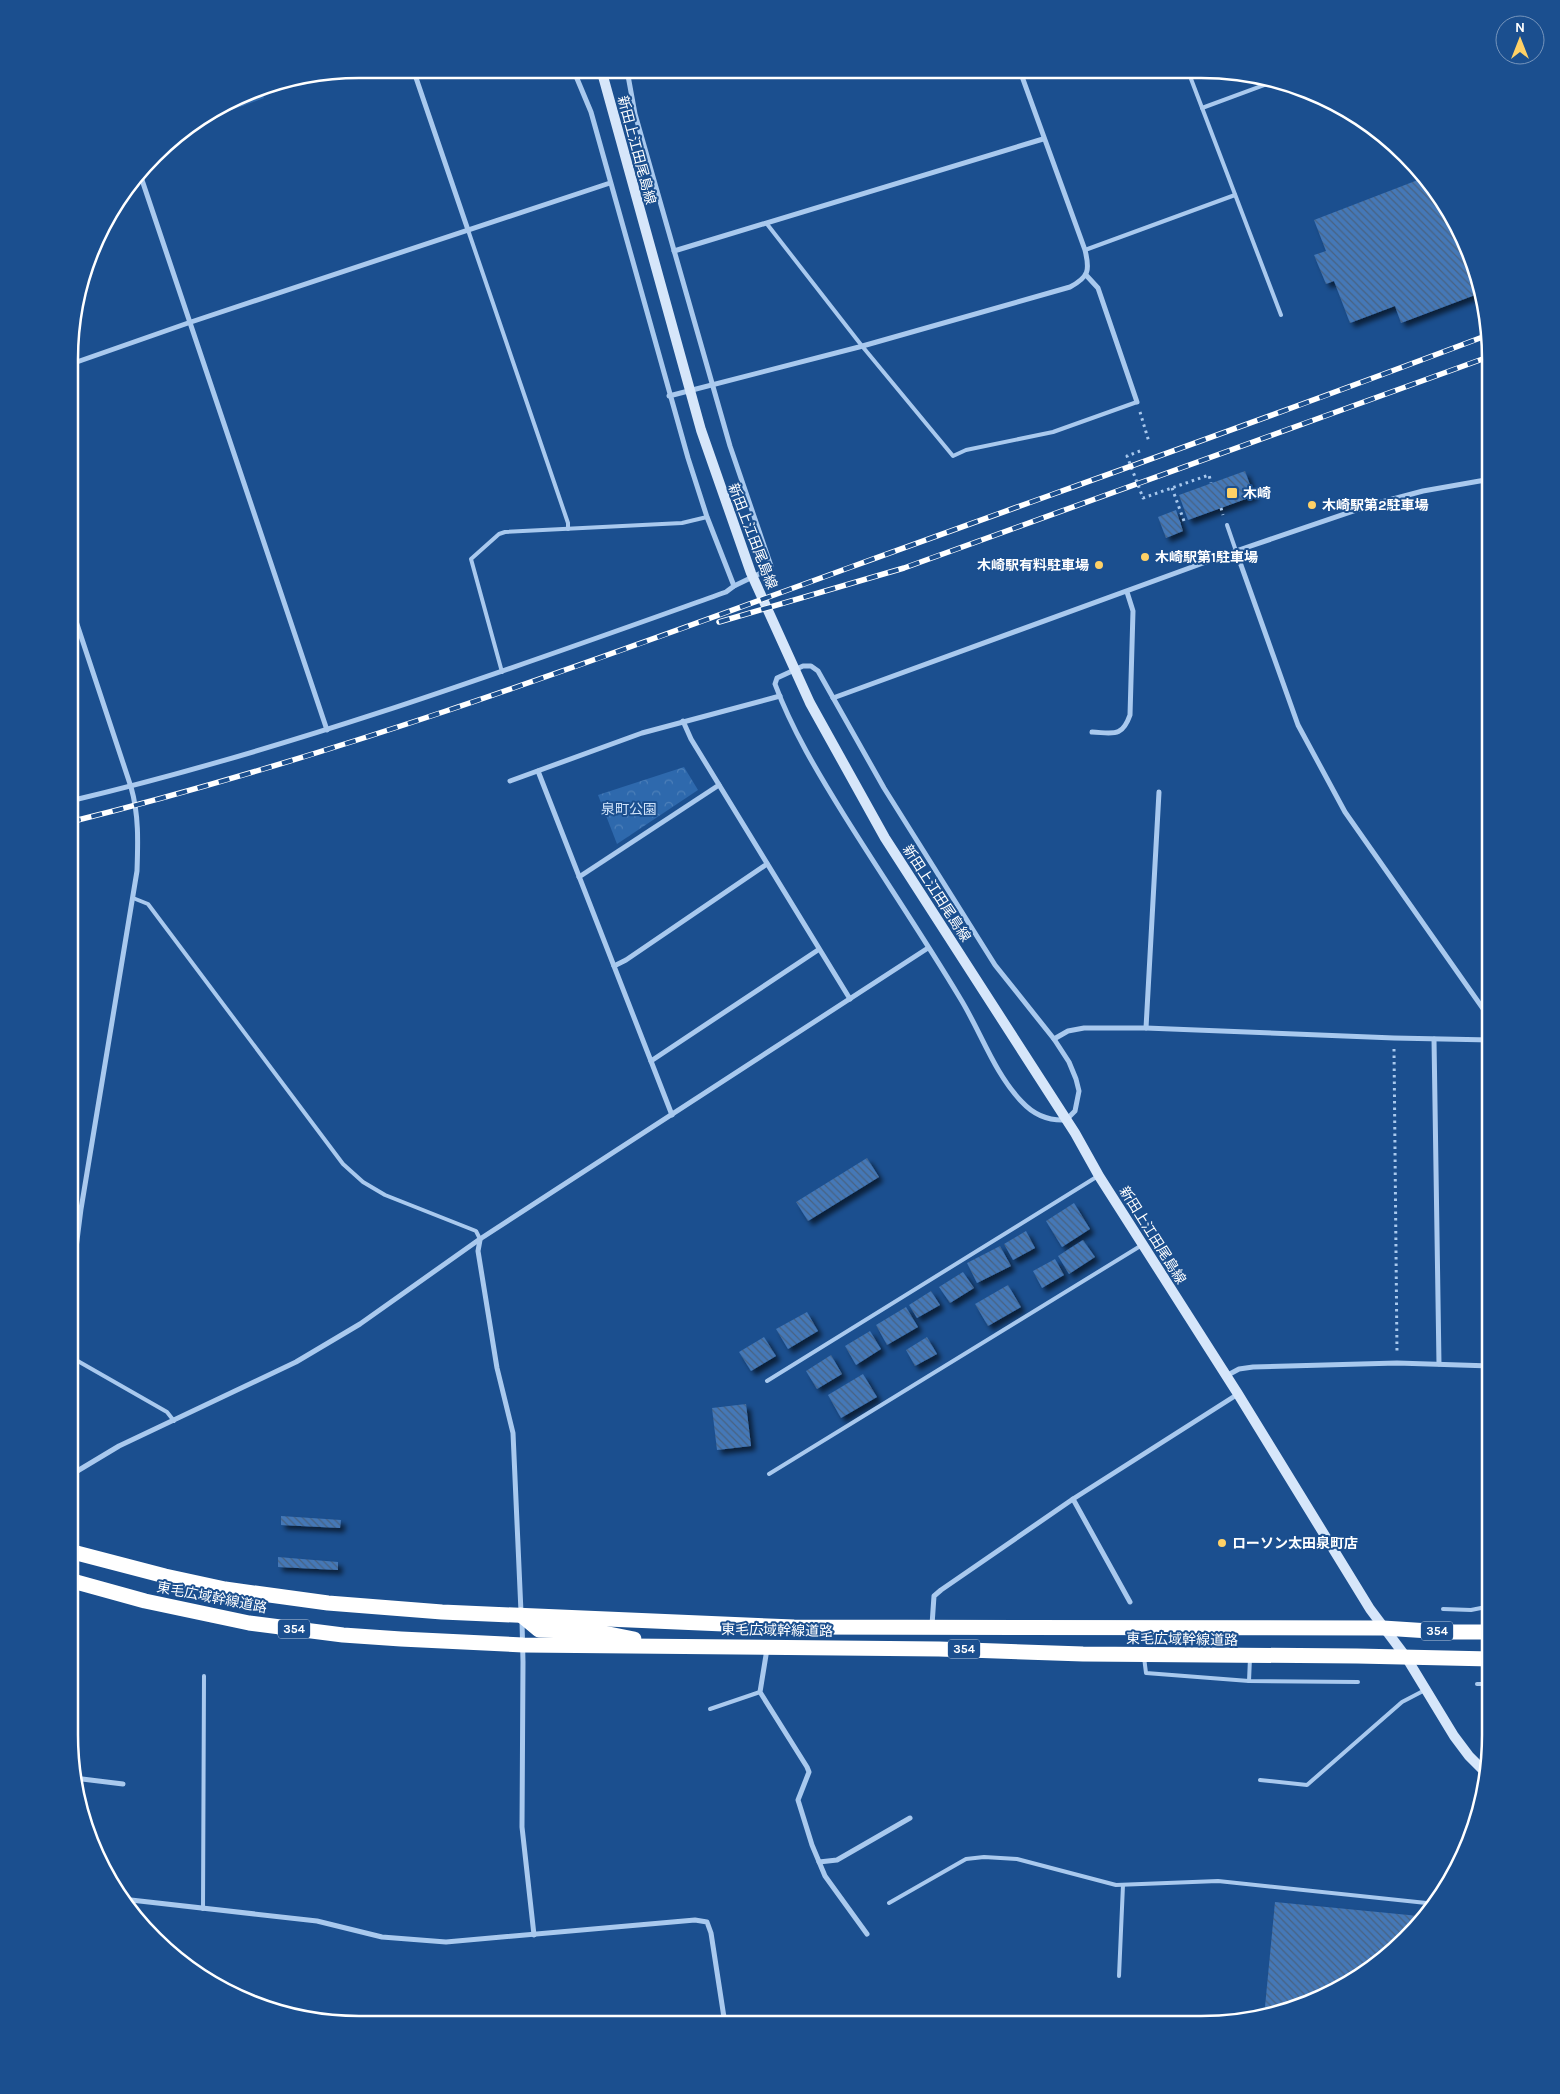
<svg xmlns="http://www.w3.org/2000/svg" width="1560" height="2094" font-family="Karla,'Noto Sans JP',sans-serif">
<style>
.park{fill:url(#park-crowns)}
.building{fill:url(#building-back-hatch);filter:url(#shadow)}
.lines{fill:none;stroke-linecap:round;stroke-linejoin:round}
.path{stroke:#a9c9ee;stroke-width:3;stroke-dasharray:2.5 4;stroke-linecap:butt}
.lane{stroke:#a9c9ee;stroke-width:4}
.street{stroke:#a9c9ee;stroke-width:5}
.secondary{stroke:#d6e6fa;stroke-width:10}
.highway{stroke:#fff;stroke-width:15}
.rail-casing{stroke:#fff;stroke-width:5.5}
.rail{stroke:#1b4f8f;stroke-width:4;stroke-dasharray:11;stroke-linecap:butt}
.poi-dot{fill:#ffd166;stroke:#1b4f8f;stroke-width:2}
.labels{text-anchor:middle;stroke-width:4;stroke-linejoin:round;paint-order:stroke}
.shield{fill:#1b4f8f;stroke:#bbcadd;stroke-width:1}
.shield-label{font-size:12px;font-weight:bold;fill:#fff}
.street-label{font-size:14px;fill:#fff;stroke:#1b4f8f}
.poi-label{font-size:14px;font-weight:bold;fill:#fff;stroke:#1b4f8f;text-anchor:start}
.park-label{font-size:14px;fill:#cfe3fa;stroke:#1b4f8f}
.rim{fill:none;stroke:#fff;stroke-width:2.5}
</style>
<defs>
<pattern id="park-crowns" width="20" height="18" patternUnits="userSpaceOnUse" patternTransform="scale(1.25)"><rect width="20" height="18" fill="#2e69ad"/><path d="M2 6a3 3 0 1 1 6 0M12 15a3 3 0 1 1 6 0" fill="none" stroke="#4d80b9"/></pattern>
<pattern id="building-back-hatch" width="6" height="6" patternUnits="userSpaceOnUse" patternTransform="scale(1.25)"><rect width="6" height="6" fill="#4478b7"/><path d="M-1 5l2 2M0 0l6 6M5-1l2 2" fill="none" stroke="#486282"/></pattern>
<filter id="shadow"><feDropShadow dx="4.5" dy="4.5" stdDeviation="2.5" flood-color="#0009"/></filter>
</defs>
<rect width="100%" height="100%" fill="#1b4f8f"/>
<g class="park">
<polygon points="260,87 264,98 201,121"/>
<polygon points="684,767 698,790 617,844 598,795"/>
</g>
<g class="building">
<polygon points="1420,169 1461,230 1481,284 1483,292 1401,323 1395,306 1350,323 1334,281 1326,284 1314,255 1326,251 1314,220 1423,178"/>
<polygon points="1245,471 1254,496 1188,520 1179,495"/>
<polygon points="1176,510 1183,531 1166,538 1158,517"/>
<polygon points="867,1158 879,1177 808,1221 796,1202"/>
<polygon points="1074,1203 1090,1229 1062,1247 1046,1221"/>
<polygon points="1026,1231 1035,1248 1013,1260 1004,1244"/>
<polygon points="1083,1240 1095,1257 1069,1274 1058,1256"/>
<polygon points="1000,1246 1011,1266 977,1283 967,1263"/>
<polygon points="1055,1259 1064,1275 1042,1288 1033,1271"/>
<polygon points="963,1272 974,1288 950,1303 939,1287"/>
<polygon points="1008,1285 1021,1307 988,1326 975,1304"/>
<polygon points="931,1291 940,1305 917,1318 909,1305"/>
<polygon points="906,1307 918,1327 887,1345 876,1325"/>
<polygon points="807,1312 818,1331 788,1349 776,1329"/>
<polygon points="870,1331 881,1349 856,1365 845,1346"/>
<polygon points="764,1337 776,1356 751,1371 739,1352"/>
<polygon points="927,1337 937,1354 915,1366 906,1350"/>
<polygon points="831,1355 842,1374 817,1389 806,1371"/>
<polygon points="863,1374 877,1397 841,1418 828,1395"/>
<polygon points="746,1404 751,1446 717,1450 712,1408"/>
<polygon points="281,1516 341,1520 340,1528 281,1525"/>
<polygon points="278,1557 338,1562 338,1570 278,1567"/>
<polygon points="1275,1902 1419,1916 1419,1923 1393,1953 1330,1995 1276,2015 1264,2017"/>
</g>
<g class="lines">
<g class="path">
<polyline points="1140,412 1149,442"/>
<polyline points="1140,451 1127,456 1143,498 1209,475 1211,483"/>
<polyline points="1172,488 1184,521 1180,522"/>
<polyline points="1221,508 1223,515"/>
<polyline points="1394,1049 1397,1353"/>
</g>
<g class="lane">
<polyline points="1188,71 1281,315"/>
<polyline points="1202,108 1275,81"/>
<polyline points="767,224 862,346 953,456 966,450 1053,432 1137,402"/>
<polyline points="468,230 568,523 568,529"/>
<polyline points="1085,250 1235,195"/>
<polyline points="1227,525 1236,551"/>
<polyline points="502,672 471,559 499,534 505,532 682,523 707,517"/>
<polyline points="133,898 148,904 343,1164 363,1182 385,1195 476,1231 480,1239"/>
<polyline points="70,1208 81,1209"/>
<polyline points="69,1356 167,1412 174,1421"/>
<polyline points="767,1381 1098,1176"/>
<polyline points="769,1474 1142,1245"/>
<polyline points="1443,1609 1471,1610 1491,1606"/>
<polyline points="1144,1657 1146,1673 1249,1681 1358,1682"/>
<polyline points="1249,1681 1250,1658"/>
<polyline points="1477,1684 1491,1684"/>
<polyline points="710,1709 760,1692"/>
<polyline points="1260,1780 1307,1785 1402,1702 1425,1690"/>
<polyline points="889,1903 966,1859 984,1857 1017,1859 1116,1885 1218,1881 1436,1904"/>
<polyline points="203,1909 204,1676"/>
<polyline points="1119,1976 1123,1885"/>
</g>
<g class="street">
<polyline points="413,69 468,230"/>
<polyline points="573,69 591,112 688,458 707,517 734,586"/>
<polyline points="140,174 327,730"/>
<polyline points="674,251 1043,139"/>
<polyline points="1086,275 1098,288 1137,402"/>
<polyline points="71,364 191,322 610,183"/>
<path d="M669,396L859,347L1070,287C1089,277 1090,270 1085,250L1020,71"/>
<polyline points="1236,551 1298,725 1345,812 1491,1020"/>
<path d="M803,666H811L818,671L884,788L995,965L1054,1039L1069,1062L1076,1079L1079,1091L1075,1111L1066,1120C1048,1121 1034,1115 1022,1102C994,1073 981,1032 960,998C923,936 882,876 844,815C818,773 792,730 775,684L777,678Z"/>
<polyline points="833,698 1236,551 1374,504 1423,491 1491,479"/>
<polyline points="683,721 691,739 850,999"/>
<path d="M1092,732C1113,733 1122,738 1130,715L1133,611L1127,592"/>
<polyline points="538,771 672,1115"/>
<polyline points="510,781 642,733 780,696"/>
<path d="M70,801C294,748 510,669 726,592L734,586L769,569L771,566L730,446L635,114L627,70"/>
<polyline points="579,877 719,785"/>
<polyline points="614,966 626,960 767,864"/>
<polyline points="1146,1028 1159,792"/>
<polyline points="1054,1039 1068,1031 1084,1028 1146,1028 1394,1038 1491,1040"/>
<polyline points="1434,1039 1439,1364"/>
<polyline points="651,1061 818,950"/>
<polyline points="480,1240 478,1251 497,1368 513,1433 521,1612"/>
<path d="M70,1295L81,1209L137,871C138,842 139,815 131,787L71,606"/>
<polyline points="1226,1376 1239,1369 1253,1367 1397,1363 1491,1366"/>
<polyline points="69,1476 119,1446 296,1362 360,1324 480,1239 928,948"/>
<polyline points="1073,1499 1130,1602"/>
<polyline points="522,1621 523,1662 522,1827 534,1935"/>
<polyline points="932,1625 934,1596 941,1590 1073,1499 1238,1394"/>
<polyline points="767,1649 760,1692 807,1767 809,1772 798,1800 812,1845 825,1876 867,1934"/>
<polyline points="74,1778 123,1784"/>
<polyline points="819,1862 837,1860 910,1818"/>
<polyline points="122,1899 317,1921 382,1937 446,1942 695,1920 707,1922 711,1933 725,2024"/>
</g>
<polyline class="secondary" points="601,69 701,430 751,573 810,703 885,838 1075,1133 1099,1176 1238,1394 1370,1609 1406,1657 1454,1736 1469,1756 1487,1774"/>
<g class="highway">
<polyline points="69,1551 165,1576 225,1589 328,1603 442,1612 794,1627 1383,1628 1445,1632 1491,1632"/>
<polyline points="69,1580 145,1601 249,1623 343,1635 401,1639 523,1645 939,1649 1083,1654 1357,1656 1491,1659"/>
<polyline points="521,1615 539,1630 599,1632 634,1639"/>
</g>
<g class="rail-casing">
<g id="rail">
<polyline points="719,622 904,568 1491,356"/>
<path d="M70,822C337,756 593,661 851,567C1063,490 1277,415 1488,335"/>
</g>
</g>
<use href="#rail" class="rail"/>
</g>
<g class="poi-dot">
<rect x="1226" y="487" width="12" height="12" rx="2.5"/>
<circle cx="1312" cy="505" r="5"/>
<circle cx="1145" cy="557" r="5"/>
<circle cx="1099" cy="565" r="5"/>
<circle cx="1222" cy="1543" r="5"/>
</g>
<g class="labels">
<g class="shield">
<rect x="278" y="1619.5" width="32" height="19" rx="4"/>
<rect x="1421" y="1621.5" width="32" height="19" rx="4"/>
<rect x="948" y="1639.5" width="32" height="19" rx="4"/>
</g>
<g class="shield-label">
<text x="294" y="1633">354</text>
<text x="1437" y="1635">354</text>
<text x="964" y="1653">354</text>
</g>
<g class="street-label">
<text transform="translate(637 150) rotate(75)" y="5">新田上江田尾島線</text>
<text transform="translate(753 536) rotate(69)" y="5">新田上江田尾島線</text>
<text transform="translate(937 893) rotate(57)" y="5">新田上江田尾島線</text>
<text transform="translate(1153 1235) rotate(58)" y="5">新田上江田尾島線</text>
<text transform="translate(212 1597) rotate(11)" y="5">東毛広域幹線道路</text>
<text transform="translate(777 1630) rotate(1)" y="5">東毛広域幹線道路</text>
<text transform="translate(1182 1639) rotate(1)" y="5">東毛広域幹線道路</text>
</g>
<g class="poi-label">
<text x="1243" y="498">木崎</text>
<text x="1322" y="510">木崎駅第2駐車場</text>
<text x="1155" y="562">木崎駅第1駐車場</text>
<text x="1089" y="570" text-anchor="end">木崎駅有料駐車場</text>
<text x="1232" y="1548">ローソン太田泉町店</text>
</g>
<g class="park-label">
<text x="629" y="814">泉町公園</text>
</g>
</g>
<path d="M0 0H1560V2094H0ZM359 78H1201A281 281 0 0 1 1482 359V1735A281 281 0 0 1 1201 2016H359A281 281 0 0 1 78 1735V359A281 281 0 0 1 359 78Z" fill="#1b4f8f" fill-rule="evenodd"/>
<path class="rim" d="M359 78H1201A281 281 0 0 1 1482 359V1735A281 281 0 0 1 1201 2016H359A281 281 0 0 1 78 1735V359A281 281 0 0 1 359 78Z"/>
<g transform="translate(1520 40)"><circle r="24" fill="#1b4f8f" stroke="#7695bc"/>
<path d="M0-4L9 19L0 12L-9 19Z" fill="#ffd166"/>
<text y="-8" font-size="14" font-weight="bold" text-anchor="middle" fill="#ffffff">N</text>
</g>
</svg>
